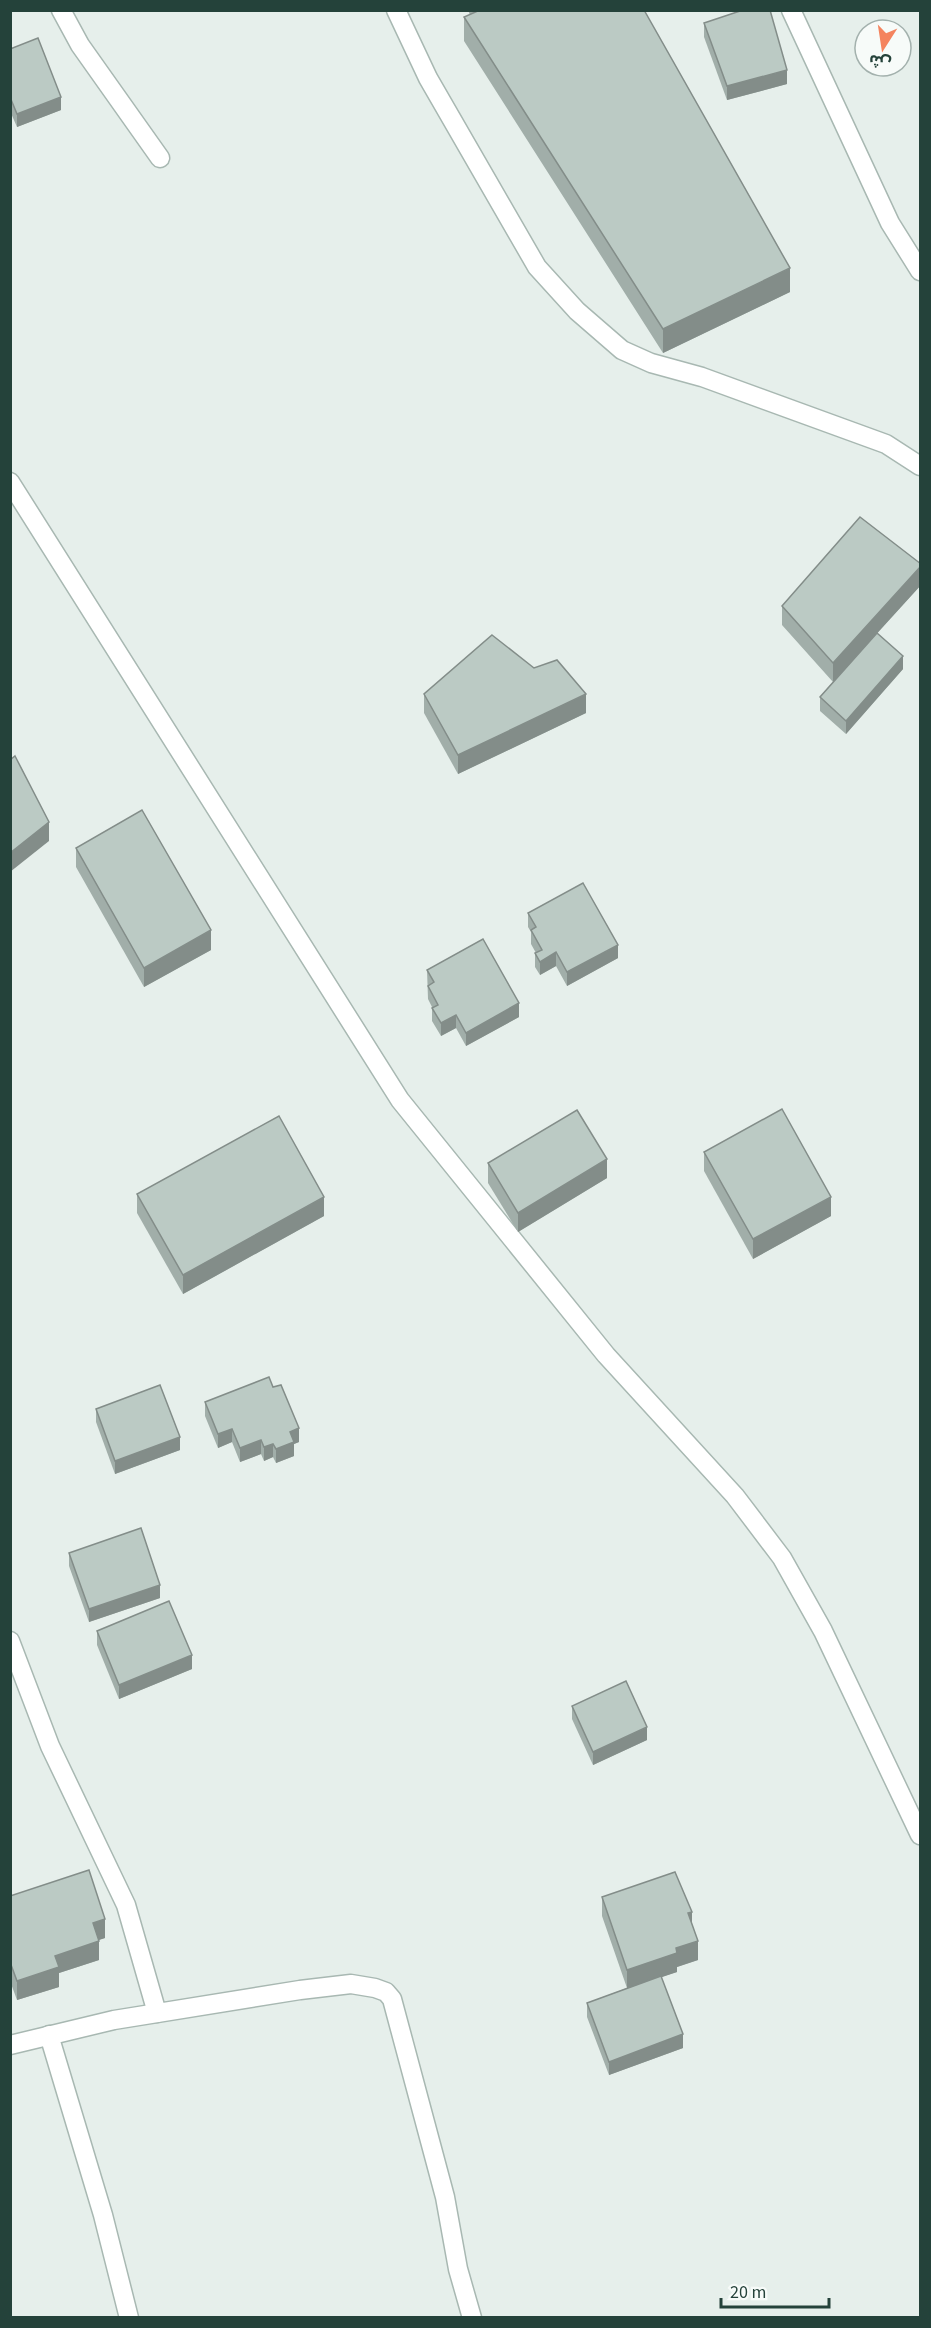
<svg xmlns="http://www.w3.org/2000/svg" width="931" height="2328" font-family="'Source Sans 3','Noto Sans Arabic',sans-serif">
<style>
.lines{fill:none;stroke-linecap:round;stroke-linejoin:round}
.minor-casing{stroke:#a8b8b2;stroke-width:21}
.minor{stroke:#fff;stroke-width:18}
.wall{fill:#a1aea9}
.shaded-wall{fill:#838d89}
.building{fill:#bbcac4;stroke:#838d89;stroke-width:1.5}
</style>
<rect width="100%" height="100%" fill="#e6efeb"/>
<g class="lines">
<g class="minor-casing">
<g id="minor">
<polyline points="61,10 80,45 160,158"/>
<polyline points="396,10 428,78 537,267 577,311 622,350 651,363 702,377 886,444 920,466"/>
<polyline points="791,10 890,223 920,271"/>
<polyline points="10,482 400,1100 606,1355 735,1496 782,1558 823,1631 920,1835"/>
<polyline points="10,1641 50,1746 126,1905 157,2013"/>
<polyline points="49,2035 103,2215 129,2318"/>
<polyline points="10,2045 114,2020 300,1990 351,1984 375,1988 386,1992 392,1999 445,2197 458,2269 472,2318"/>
</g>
</g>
<use href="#minor" class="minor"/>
</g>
<g class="wall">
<polygon points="468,10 644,10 790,292 663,353 464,41 464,17 470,15"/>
<polygon points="704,23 787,84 727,100 704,37"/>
<polygon points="10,49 61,110 17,127 10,111"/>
<polygon points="921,564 921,585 877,633 903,669 846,734 820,711 820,697 833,682 782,625 782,606"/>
<polygon points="424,694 586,713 458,774 424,713"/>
<polygon points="76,848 211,950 144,987 76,867"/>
<polygon points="528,913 618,958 567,986 556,966 540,975 535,967 535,953 536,953 531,944 531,932 528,927"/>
<polygon points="427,970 519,1017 466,1046 456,1028 441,1036 432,1021 432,1007 428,999"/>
<polygon points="704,1152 831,1216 753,1259 704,1171"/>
<polygon points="488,1163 607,1178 518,1232 488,1183"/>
<polygon points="137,1194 324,1216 183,1294 137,1213"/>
<polygon points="273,1387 299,1442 294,1444 294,1456 276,1463 273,1457 264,1461 261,1454 240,1462 232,1442 218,1448 205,1416 205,1402"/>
<polygon points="96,1409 180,1450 115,1474 96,1422"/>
<polygon points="69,1553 160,1598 89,1622 69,1566"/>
<polygon points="97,1631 192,1669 119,1699 97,1645"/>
<polygon points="572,1706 647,1740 593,1765 572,1719"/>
<polygon points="10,1896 105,1938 98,1940 99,1960 59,1973 59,1987 17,2000 10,1981"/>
<polygon points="602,1897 692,1925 698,1960 677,1967 677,1972 661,1977 683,2048 609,2075 587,2017 587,2003 627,1988 602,1916"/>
</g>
<g class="shaded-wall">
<polygon points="787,70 787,84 727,100 727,86"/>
<polygon points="61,97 61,110 17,127 17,114"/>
<polygon points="790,268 790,292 663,353 663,329"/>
<polygon points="921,566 921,585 833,682 833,663"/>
<polygon points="903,656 903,669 846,734 846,721"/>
<polygon points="586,694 586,713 458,774 458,755"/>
<polygon points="49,822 49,841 10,872 10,853"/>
<polygon points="211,930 211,950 144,987 144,968"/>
<polygon points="618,945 618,958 567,986 567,972"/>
<polygon points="556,952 556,966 540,975 540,962"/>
<polygon points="519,1003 519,1017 466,1046 466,1033"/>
<polygon points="456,1015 456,1028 441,1036 441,1023"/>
<polygon points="607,1159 607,1178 518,1232 518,1213"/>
<polygon points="324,1197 324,1216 183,1294 183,1275"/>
<polygon points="831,1197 831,1216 753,1259 753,1239"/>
<polygon points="299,1428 299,1442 294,1444 294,1456 276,1463 276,1449 290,1432"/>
<polygon points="232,1429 232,1442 218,1448 218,1434"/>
<polygon points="180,1437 180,1450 115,1474 115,1461"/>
<polygon points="261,1440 261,1454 240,1462 240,1448"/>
<polygon points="273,1444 273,1457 264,1461 264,1447"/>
<polygon points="160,1585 160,1598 89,1622 89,1609"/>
<polygon points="192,1655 192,1669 119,1699 119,1685"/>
<polygon points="647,1727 647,1740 593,1765 593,1752"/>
<polygon points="692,1912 692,1931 688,1913"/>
<polygon points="105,1919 105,1938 93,1942 93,1923"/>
<polygon points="99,1941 99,1960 59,1973 59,1987 17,2000 17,1981 55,1956"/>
<polygon points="698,1941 698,1960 677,1967 677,1972 627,1989 627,1970 676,1948"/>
<polygon points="683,2034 683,2048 609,2075 609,2062"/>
</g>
<g class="building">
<polygon points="480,10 644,10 790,268 663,329 464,17"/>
<polygon points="743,10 770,10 787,70 727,86 704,23"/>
<polygon points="38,38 61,97 17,114 10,97 10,49"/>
<polygon points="860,517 921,564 921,566 833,663 782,606"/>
<polygon points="877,633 903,656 846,721 820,697"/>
<polygon points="492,635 534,668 557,660 586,694 458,755 424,694"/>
<polygon points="15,756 49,822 10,853 10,760"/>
<polygon points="142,810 211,930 144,968 76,848"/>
<polygon points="583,883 618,945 567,972 556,952 540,962 535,953 542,950 531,930 536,927 528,913"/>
<polygon points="483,939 519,1003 466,1033 456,1015 441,1023 432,1008 438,1005 428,986 434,982 427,970"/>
<polygon points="782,1109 831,1197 753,1239 704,1152"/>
<polygon points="577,1110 607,1159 518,1213 488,1163"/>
<polygon points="279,1116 324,1197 183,1275 137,1194"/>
<polygon points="269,1377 273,1387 281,1385 299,1428 290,1432 294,1442 276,1449 273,1444 264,1447 261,1440 240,1448 232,1429 218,1434 205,1402"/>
<polygon points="160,1385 180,1437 115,1461 96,1409"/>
<polygon points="141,1528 160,1585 89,1609 69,1553"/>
<polygon points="169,1601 192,1655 119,1685 97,1631"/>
<polygon points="626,1681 647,1727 593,1752 572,1706"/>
<polygon points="89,1870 105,1919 93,1923 99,1941 55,1956 59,1967 17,1981 10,1962 10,1896"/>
<polygon points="675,1872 692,1912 688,1913 698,1941 676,1948 677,1953 627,1970 602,1897"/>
<polygon points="661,1976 683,2034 609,2062 587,2003"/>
</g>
<rect width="931" height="2328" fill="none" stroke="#24423a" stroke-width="24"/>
<g transform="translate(883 48) rotate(192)"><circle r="28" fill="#f7fbf9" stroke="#a3b1ad" stroke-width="1.5"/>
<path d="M0-4.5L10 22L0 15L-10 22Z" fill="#f4845f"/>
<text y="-9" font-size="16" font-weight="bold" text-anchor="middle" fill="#24423a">ش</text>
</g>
<path d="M721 2298v9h108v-9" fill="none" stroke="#24423a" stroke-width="3"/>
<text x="730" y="2298" font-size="18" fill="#24423a" stroke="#f7fbf9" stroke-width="4.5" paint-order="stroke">20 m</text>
</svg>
